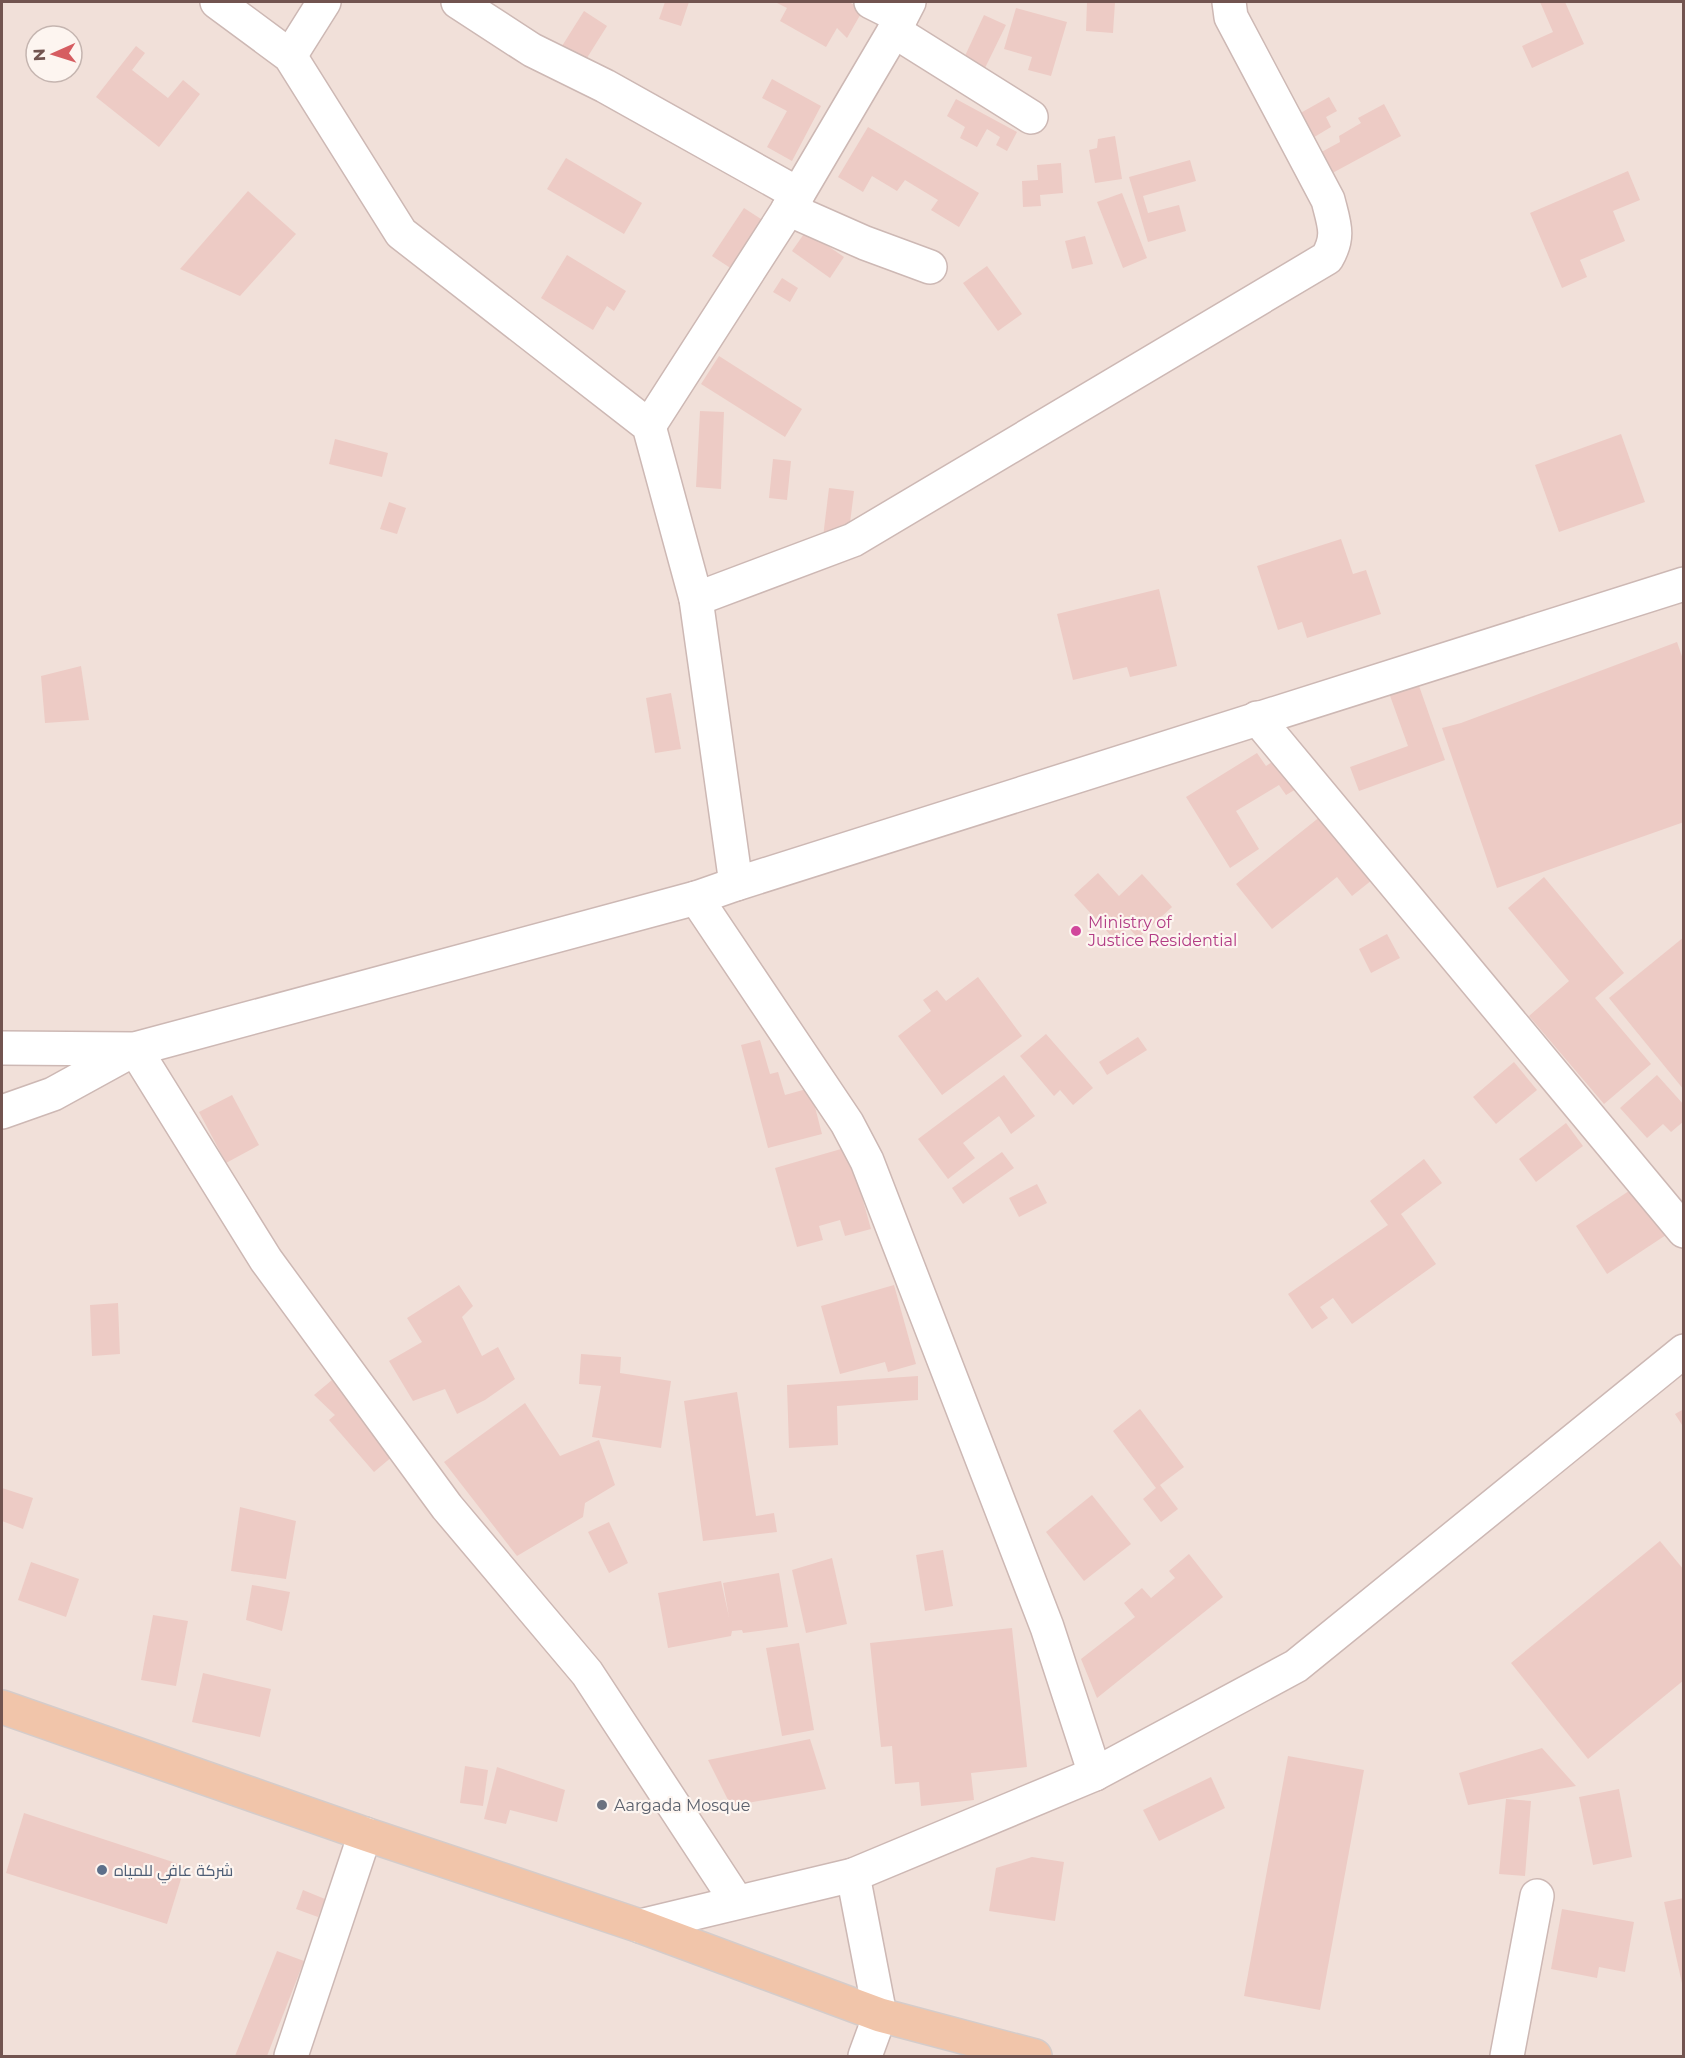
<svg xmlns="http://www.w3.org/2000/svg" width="1685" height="2058" font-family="Montserrat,Cairo,sans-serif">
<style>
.residential{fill:#f1e0d9;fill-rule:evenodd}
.building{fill:#edcbc5}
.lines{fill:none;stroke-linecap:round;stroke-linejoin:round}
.minor-casing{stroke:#cdb8b4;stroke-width:36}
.major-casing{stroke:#d5ccca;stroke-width:36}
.minor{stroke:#fff;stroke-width:33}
.major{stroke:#f1c5aa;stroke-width:33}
.hotel-dot{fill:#d1479c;stroke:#fdf5f0;stroke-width:2}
.worship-dot{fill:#6b7280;stroke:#fdf5f0;stroke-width:2}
.service-dot{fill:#5c6f8a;stroke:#fdf5f0;stroke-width:2}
.labels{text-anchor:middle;stroke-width:4.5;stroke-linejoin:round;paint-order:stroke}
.hotel-label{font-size:16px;fill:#b23c85;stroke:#fdf5f0;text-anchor:start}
.worship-label{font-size:16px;fill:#5b616d;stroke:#fdf5f0;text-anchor:start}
.service-label{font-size:16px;fill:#4e5e75;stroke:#fdf5f0;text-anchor:start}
</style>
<rect width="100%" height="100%" fill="#faf0ea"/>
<path class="residential" d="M2,2H1683V2056H2ZM36,36H72V72H36Z"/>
<g class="building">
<polygon points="665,2 689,2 681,26 659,19"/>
<polygon points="775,2 849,2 863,10 847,38 837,28 826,47 780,21 787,8"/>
<polygon points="1087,2 1115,2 1113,33 1086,31"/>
<polygon points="1540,2 1565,2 1584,44 1532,68 1522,46 1553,32"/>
<polygon points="1016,8 1067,22 1051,76 1028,70 1032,57 1004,49"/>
<polygon points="584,11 607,26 580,69 557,54"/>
<polygon points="984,15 1006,25 985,68 964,58"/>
<polygon points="136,46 145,53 132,70 168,98 183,80 200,94 159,147 96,97"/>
<polygon points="772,79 821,106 792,161 767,147 787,111 762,98"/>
<polygon points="1329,97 1337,111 1326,117 1331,127 1311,139 1297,115"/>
<polygon points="956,99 1017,132 1007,151 996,145 1000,137 987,129 977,147 960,138 965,127 947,116"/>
<polygon points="1384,104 1401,136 1325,177 1314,156 1340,142 1339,136 1361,123 1358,118"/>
<polygon points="868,127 979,193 959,227 931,210 938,200 905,180 897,191 872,176 863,192 838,177"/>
<polygon points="1115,136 1122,179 1095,183 1089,150 1097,148 1098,139"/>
<polygon points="566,158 642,203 624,234 547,189"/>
<polygon points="1190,160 1196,181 1143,196 1148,213 1179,205 1186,231 1148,242 1129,177"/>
<polygon points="1061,163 1063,193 1040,195 1041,206 1023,207 1022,181 1038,180 1037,165"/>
<polygon points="1628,171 1640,200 1613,211 1625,241 1580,260 1587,277 1562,288 1530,213"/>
<polygon points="248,191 296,234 240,296 180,269"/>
<polygon points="1122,193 1147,258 1123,268 1097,202"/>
<polygon points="744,208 764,221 732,269 712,256"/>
<polygon points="806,231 844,257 830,278 792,251"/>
<polygon points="1085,236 1093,264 1072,269 1065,241"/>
<polygon points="567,255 626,291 614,311 607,306 593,330 541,298"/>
<polygon points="987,266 1022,314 998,331 963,283"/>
<polygon points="782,278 798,288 790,302 773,292"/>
<polygon points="719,356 802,409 785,437 701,384"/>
<polygon points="700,411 724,412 721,489 696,487"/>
<polygon points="1621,434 1645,502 1559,532 1535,465"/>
<polygon points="335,439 388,453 382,477 329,464"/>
<polygon points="773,459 791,461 787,500 769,498"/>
<polygon points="829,488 854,491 848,539 823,537"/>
<polygon points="389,502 406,508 397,534 380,529"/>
<polygon points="1341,539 1353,574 1366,570 1381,614 1307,638 1302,622 1278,630 1257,566"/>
<polygon points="1159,589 1177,666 1130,677 1127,667 1073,680 1057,614"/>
<polygon points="1677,642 1684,662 1684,822 1497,888 1442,728 1461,723"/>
<polygon points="81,666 89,720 45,723 41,676"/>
<polygon points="1418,683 1445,760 1359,791 1350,767 1408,746 1389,693"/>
<polygon points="671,693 681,749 655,753 646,698"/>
<polygon points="1257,753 1266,766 1284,754 1303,785 1286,795 1279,785 1236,811 1259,849 1230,868 1186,797"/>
<polygon points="1321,816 1372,880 1352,896 1337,877 1272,929 1236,884"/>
<polygon points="1098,873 1119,896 1142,874 1172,907 1138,938 1128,927 1114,939 1074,895"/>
<polygon points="1544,877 1624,973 1595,998 1651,1064 1604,1104 1529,1016 1569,981 1508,908"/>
<polygon points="1387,934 1400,958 1371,973 1359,949"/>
<polygon points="1684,937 1684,1090 1609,998"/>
<polygon points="978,977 1022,1036 942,1095 898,1036 931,1011 923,1000 937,990 946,1001"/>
<polygon points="1046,1034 1093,1088 1073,1105 1060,1090 1054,1096 1020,1056"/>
<polygon points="1138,1037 1147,1050 1107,1075 1099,1062"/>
<polygon points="760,1040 770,1074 778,1072 785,1095 810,1088 822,1134 768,1148 741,1045"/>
<polygon points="1514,1062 1537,1090 1496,1124 1473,1097"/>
<polygon points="1004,1075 1035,1116 1011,1134 999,1116 963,1143 975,1158 948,1179 918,1139"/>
<polygon points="1657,1075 1684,1105 1684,1121 1671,1132 1663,1124 1647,1138 1620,1108"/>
<polygon points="232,1095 259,1145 226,1163 199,1112"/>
<polygon points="1566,1123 1583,1146 1536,1182 1519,1159"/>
<polygon points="848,1147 871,1229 845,1236 840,1220 819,1226 823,1240 797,1247 775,1168"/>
<polygon points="1002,1152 1014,1168 963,1204 952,1188"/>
<polygon points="1424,1159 1442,1183 1401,1214 1436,1264 1352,1324 1333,1298 1320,1307 1328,1318 1312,1329 1288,1294 1388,1225 1370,1201"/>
<polygon points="1037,1184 1047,1203 1019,1217 1009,1198"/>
<polygon points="1635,1187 1666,1235 1607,1274 1576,1226"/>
<polygon points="459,1285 473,1306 462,1317 482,1356 498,1347 515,1379 485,1400 457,1414 445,1389 413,1401 389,1361 422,1342 407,1318"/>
<polygon points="894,1285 916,1364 888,1372 885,1362 840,1374 821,1306"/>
<polygon points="118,1303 120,1354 92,1356 90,1305"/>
<polygon points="581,1354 621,1357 620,1373 671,1381 661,1448 592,1437 601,1386 579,1384"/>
<polygon points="918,1376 918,1400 837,1406 838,1445 789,1448 787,1385"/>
<polygon points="332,1380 400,1450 374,1472 329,1420 335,1415 314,1395"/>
<polygon points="737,1392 756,1516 774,1513 777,1532 703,1541 684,1401"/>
<polygon points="525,1403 560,1456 599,1440 615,1485 585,1503 583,1517 517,1556 444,1462"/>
<polygon points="1140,1409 1184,1467 1160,1485 1178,1509 1161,1522 1143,1499 1156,1488 1113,1431"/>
<polygon points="1684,1409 1684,1428 1675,1414"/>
<polygon points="2,1488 33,1498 23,1529 2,1521"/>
<polygon points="1092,1495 1131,1544 1084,1581 1046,1532"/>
<polygon points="240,1507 296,1521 286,1579 231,1571"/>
<polygon points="609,1522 628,1563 609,1573 588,1532"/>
<polygon points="1660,1541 1684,1570 1684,1680 1588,1759 1511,1663"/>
<polygon points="943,1550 953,1606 925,1611 916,1555"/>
<polygon points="1189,1554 1223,1597 1097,1698 1081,1659 1135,1617 1124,1603 1142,1588 1151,1598 1175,1578 1169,1571"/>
<polygon points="832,1558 847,1624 806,1633 792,1570"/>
<polygon points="31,1562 79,1579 66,1617 18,1600"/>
<polygon points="779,1573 788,1627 743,1633 742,1630 732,1631 731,1636 668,1648 658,1593 721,1581 729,1617 723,1583"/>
<polygon points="252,1585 290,1592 282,1631 246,1620"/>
<polygon points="153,1615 188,1621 176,1686 141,1680"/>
<polygon points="1012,1628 1027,1767 971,1773 974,1800 921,1806 919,1782 895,1784 892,1746 881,1747 870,1643"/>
<polygon points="799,1643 814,1730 782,1736 766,1648"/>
<polygon points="203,1673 271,1689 260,1737 192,1722"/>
<polygon points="810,1739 826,1789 731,1806 708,1760"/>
<polygon points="1542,1748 1576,1786 1468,1805 1459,1773"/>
<polygon points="1288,1756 1364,1770 1320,2010 1244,1996"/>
<polygon points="465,1766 488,1770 483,1806 460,1803"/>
<polygon points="497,1767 565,1790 557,1822 510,1810 506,1824 484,1819"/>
<polygon points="1211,1777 1225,1808 1159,1841 1143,1810"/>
<polygon points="1619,1789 1632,1857 1593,1865 1579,1797"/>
<polygon points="1506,1799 1531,1801 1525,1876 1499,1874"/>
<polygon points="24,1813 185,1866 167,1924 6,1873"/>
<polygon points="1032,1857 1064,1862 1055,1921 989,1911 996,1868"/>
<polygon points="303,1890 325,1899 318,1917 296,1909"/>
<polygon points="1684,1898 1684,1988 1683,1988 1664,1902"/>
<polygon points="1562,1909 1634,1922 1625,1972 1599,1967 1597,1978 1551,1969"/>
<polygon points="277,1951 304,1961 267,2056 235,2056"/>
</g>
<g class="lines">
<g class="minor-casing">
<g id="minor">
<polyline points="217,2 290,56 401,233 649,426 696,599 736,884"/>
<polyline points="458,2 532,50 605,86 798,194"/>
<polyline points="871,2 901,17"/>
<polyline points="894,31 1031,117"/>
<polyline points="290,56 324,2"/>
<polyline points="788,209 865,243 930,267"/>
<polyline points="649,426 798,194 894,31 909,2"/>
<path d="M696,599L853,540L1327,258C1340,236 1334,224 1328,200L1231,17L1229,2"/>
<polyline points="1257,718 1684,1231"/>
<polyline points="696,898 847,1123 867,1161 1047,1627 1095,1774"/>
<polyline points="2,1048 135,1049 696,898 736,884 1684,584"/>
<polyline points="2,1112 53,1094 135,1049 266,1260 447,1507 587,1673 737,1902"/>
<polyline points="853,1875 880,2015 865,2056"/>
<polyline points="640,1926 853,1875 1095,1774 1296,1666 1684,1351"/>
<polyline points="291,2056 365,1834"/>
<polyline points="1507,2056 1537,1896"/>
</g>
</g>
<g class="major-casing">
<polyline id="major" points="2,1707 365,1834 640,1926 880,2015 1035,2056"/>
</g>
<use href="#minor" class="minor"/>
<use href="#major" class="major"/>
</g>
<circle class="hotel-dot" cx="1076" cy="931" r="6"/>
<circle class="worship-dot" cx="602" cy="1805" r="6"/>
<circle class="service-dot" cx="102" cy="1870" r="6"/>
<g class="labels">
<g class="hotel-label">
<text x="1088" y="928">Ministry of<tspan x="1088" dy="18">Justice Residential</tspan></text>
</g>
<g class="worship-label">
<text x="614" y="1811">Aargada Mosque</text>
</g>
<g class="service-label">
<text x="114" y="1876">شركة عافي للمياه</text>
</g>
</g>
<rect width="1685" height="2058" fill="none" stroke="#725450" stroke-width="6"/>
<g transform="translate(54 54) rotate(267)"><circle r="28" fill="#fdf5f0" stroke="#c5b5b0" stroke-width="1.5"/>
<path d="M0-4.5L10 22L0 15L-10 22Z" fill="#d65d61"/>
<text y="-9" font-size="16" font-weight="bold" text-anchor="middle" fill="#725450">N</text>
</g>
</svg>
